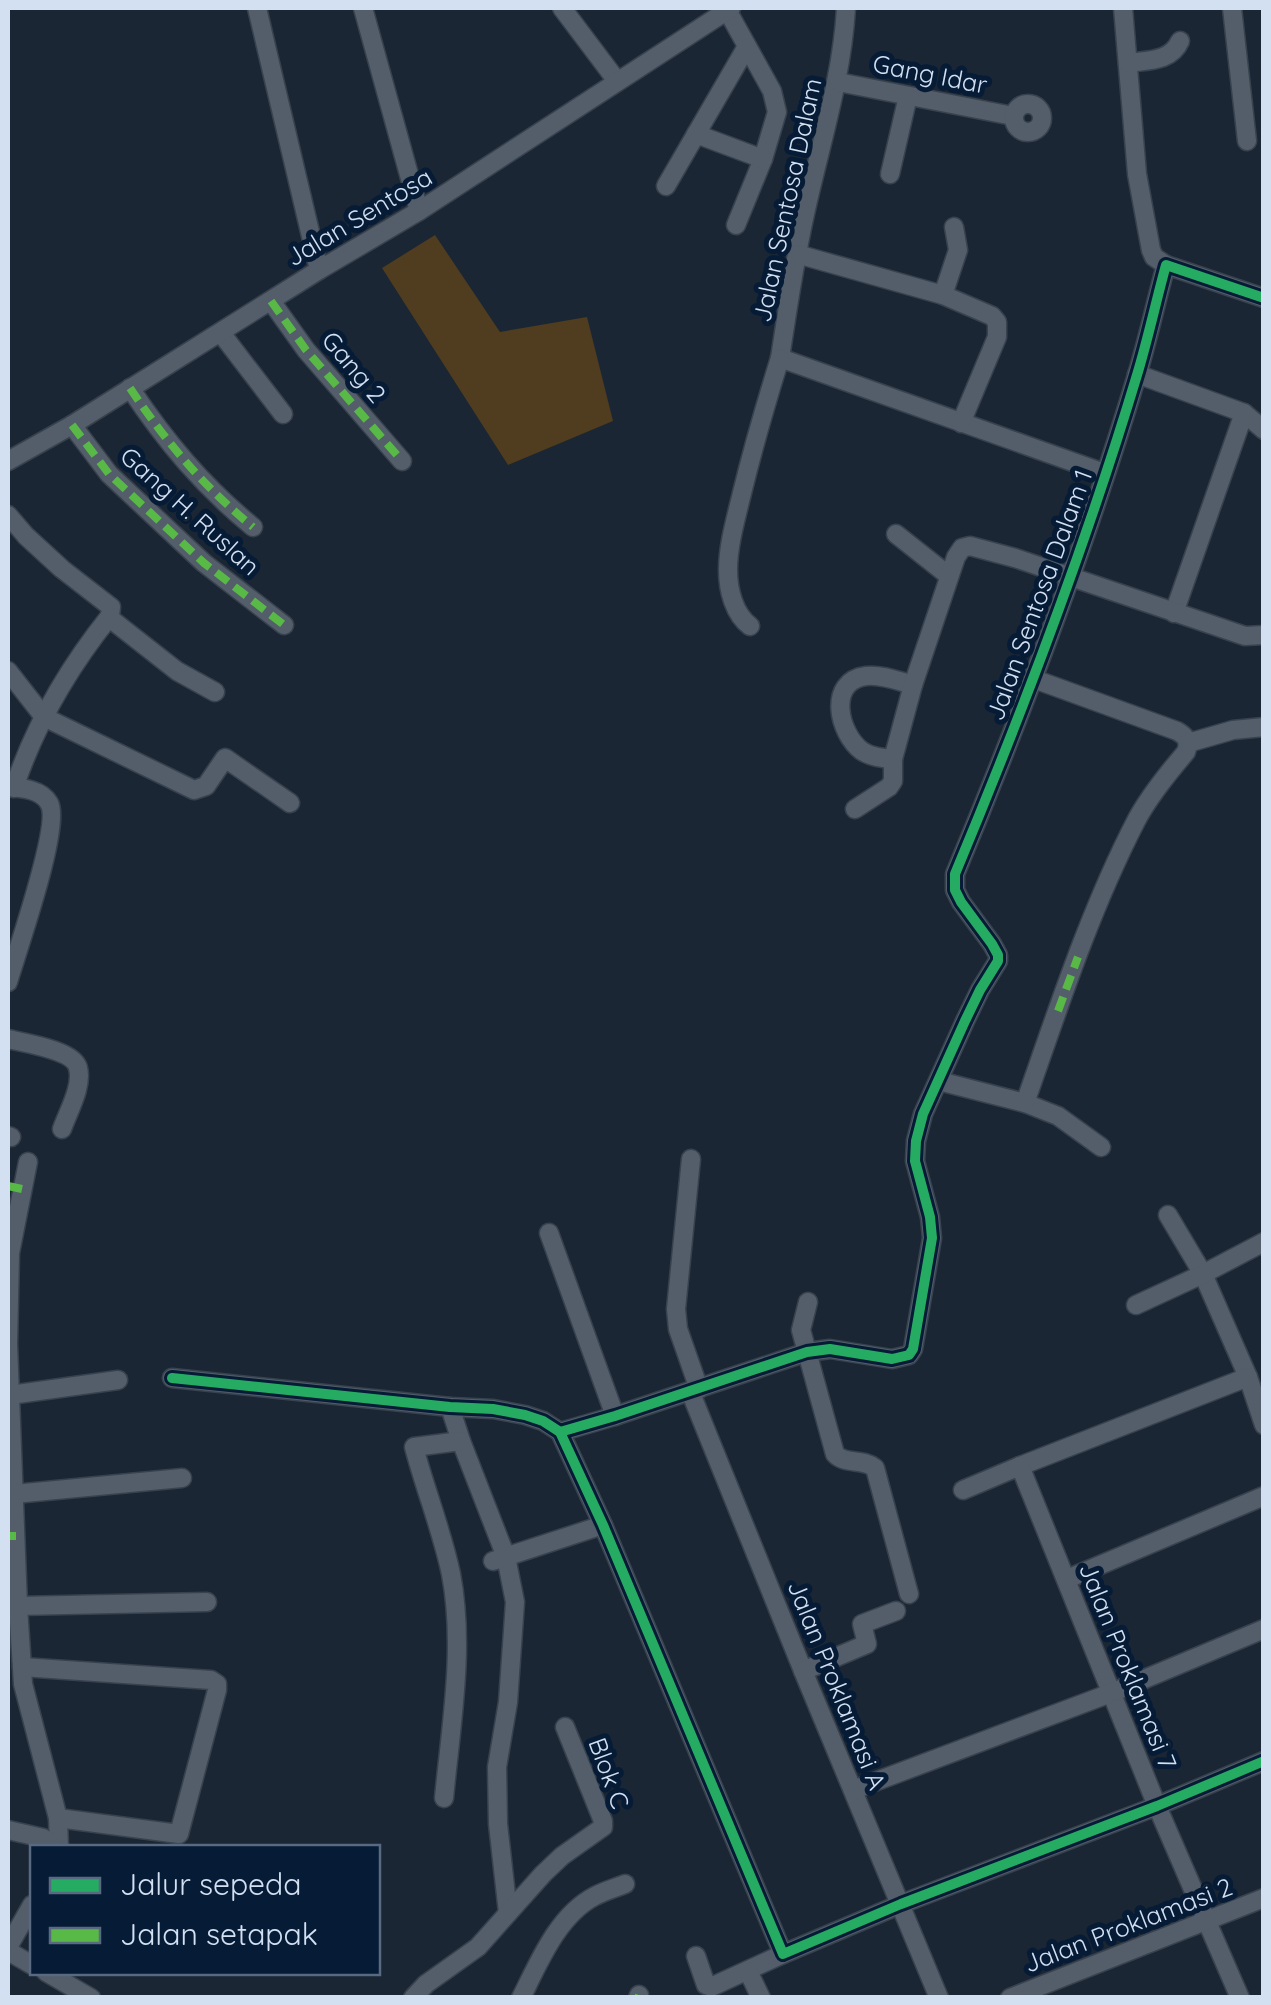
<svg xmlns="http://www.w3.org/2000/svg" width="1271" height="2005" font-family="Quicksand,sans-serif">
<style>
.garden{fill:#503c1e}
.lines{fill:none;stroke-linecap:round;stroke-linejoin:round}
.minor-casing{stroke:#38424e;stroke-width:21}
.minor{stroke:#545d6a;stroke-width:18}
.quiet{stroke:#58b947;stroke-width:8;stroke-dasharray:15 8;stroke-linecap:butt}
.cycleway-casing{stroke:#061b35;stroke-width:16}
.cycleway{stroke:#26ab63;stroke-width:10}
.labels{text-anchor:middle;stroke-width:10;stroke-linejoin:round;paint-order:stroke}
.street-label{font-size:25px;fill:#d2e0f2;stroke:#061b35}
</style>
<rect width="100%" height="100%" fill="#1a2634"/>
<polygon class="garden" points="435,235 500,332 587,317 613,421 508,465 382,268"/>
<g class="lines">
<g class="minor-casing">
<g id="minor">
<polyline points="257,8 319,270"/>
<polyline points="363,8 419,211"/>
<polyline points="562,8 617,81"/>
<path d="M846,8C842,76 822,139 807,205C795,256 788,307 780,358L1104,473"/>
<polyline points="1123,8 1137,174 1151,250 1154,257 1166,265"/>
<polyline points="1232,8 1247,141"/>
<polyline points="727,10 772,91 777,112 763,159 736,225"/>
<path d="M1128,63C1147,60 1171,62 1180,41"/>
<polyline points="838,82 1013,116"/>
<circle cx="1028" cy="118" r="14"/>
<polyline points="696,134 763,159"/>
<polyline points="890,174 908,96"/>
<polyline points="666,186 746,48"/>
<polyline points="797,254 943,295 992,316 997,322 997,337 961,423"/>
<polyline points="943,295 958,250 954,227"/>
<polyline points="271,301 306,350 402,461"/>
<polyline points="221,333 283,414"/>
<polyline points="1137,374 1244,413 1264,430"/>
<path d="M130,388C166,442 203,486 253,527"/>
<polyline points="72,425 109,474 204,563 284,625"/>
<polyline points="8,461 72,425 319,270 419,211 731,8"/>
<polyline points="8,515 26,536 62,569 111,607 110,616 112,620 177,671 215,692"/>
<polyline points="896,534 949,576"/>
<polyline points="1174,613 1244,413"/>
<path d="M750,626C734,614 728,590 728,570C728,545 736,518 742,493C753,448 766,403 780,358"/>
<polyline points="8,671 44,717 194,790 206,786 225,758 290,803"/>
<path d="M1034,679L1177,731C1186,736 1190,741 1186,752C1168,773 1149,796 1136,821C1090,910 1058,1009 1025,1103L1058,1116L1101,1147"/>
<polyline points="1188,743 1233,730 1264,727"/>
<path d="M893,759C882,758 871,757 862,751C838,733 827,681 866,676C881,674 899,681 913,685"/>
<path d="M8,787C22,788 41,789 49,803C62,824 16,954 8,982"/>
<path d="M14,788C35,725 69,667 110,616"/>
<polyline points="855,809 889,787 893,781 893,759 913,685 956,557 962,548 970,546 1015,558 1245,636 1264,635"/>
<path d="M8,1039C24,1043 74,1050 78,1068C83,1086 68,1112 62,1129"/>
<polyline points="939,1081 1025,1103"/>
<polyline points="8,1136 11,1137"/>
<polyline points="691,1159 676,1309 678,1329 699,1389"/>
<polyline points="28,1162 10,1253 8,1344 18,1606 23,1684 58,1818 59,1848"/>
<polyline points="1168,1215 1203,1274 1248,1377 1264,1425"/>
<polyline points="549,1233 615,1416"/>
<path d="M808,1302L801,1330L835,1454C845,1465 863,1458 875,1468L909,1594"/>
<polyline points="1136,1305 1203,1274 1264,1242"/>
<polyline points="172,1378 450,1407 493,1409 525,1415 543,1421 560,1432 603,1525 783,1954 901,1904 1157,1806 1264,1761"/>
<polyline points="690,1391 806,1678 939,1998"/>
<polyline points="10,1395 118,1380"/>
<polyline points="450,1407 461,1441 506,1557 515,1602 508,1702 497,1767 498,1824 508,1913"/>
<path d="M560,1432L615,1416L807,1352L830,1349L892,1359L909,1355L913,1349L932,1238L930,1217L915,1161L916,1141L923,1114L965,1021L980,990L998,961V955L992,944L961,902L955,890V874C1023,711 1086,545 1137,375C1148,339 1156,301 1166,265L1264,298"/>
<polyline points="1020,1466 1248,1377"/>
<polyline points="963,1490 1020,1466 1157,1806 1240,1998"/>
<polyline points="14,1494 182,1478"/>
<polyline points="493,1561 603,1525"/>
<polyline points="1067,1579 1264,1496"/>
<polyline points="18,1606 207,1602"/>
<polyline points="22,1667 211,1680 217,1684 217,1690 179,1834 58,1818"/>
<polyline points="803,1671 867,1644 862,1624 896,1611"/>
<polyline points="853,1790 1111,1693 1264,1629"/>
<path d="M444,1798C451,1725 465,1647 451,1574C442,1531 425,1489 414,1447L461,1441"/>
<polyline points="8,1830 43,1838 55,1848"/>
<polyline points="8,1947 32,1905"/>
<polyline points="8,1951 32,1965"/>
<polyline points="696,1956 706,1985 711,1987 783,1954"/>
<polyline points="748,1971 761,1998"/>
<polyline points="46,1972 91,1998"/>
<polyline points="413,1998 426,1984 478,1947 543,1874 562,1856 603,1827 603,1821 565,1727"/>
<path d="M521,1998C539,1962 558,1915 595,1896C604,1891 615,1888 625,1884"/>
<polyline points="638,1998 639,1995"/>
<polyline points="1010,1998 1264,1898"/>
</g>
</g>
<use href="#minor" class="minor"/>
<g class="quiet">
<polyline points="271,301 306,350 402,461"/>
<path d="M130,388C166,442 203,486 253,527"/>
<polyline points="72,425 109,474 204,563 284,625"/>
<polyline points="1058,1011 1078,957"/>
<polyline points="8,1186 22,1189"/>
<polyline points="8,1536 16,1536"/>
<polyline points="638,1998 639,1995"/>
</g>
<g class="cycleway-casing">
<g id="cycleway">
<polyline points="172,1378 450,1407 493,1409 525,1415 543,1421 560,1432 603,1525 783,1954 901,1904 1157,1806 1264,1761"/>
<path d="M560,1432L615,1416L807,1352L830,1349L892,1359L909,1355L913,1349L932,1238L930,1217L915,1161L916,1141L923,1114L965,1021L980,990L998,961V955L992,944L961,902L955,890V874C1023,711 1086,545 1137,375C1148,339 1156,301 1166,265L1264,298"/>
</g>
</g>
<use href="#cycleway" class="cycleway"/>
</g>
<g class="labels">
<g class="street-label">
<text transform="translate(930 74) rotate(11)" y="9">Gang Idar</text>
<text transform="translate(787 200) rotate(-78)" y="9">Jalan Sentosa Dalam</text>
<text transform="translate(359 217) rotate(-31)" y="9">Jalan Sentosa</text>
<text transform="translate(354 367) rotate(50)" y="9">Gang 2</text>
<text transform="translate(190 511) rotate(42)" y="9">Gang H. Ruslan</text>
<text transform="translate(1039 595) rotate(-70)" y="9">Jalan Sentosa Dalam 1</text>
<text transform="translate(1128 1666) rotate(68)" y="9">Jalan Proklamasi 7</text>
<text transform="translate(837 1685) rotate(68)" y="9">Jalan Proklamasi A</text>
<text transform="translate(609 1773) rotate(70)" y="9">Blok C</text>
<text transform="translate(1128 1925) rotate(-21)" y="9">Jalan Proklamasi 2</text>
</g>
</g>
<rect width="1271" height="2005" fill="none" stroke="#d2e0f2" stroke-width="20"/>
<rect x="30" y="1845" width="350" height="130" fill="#061b35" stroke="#586a81" stroke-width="2.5"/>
<rect x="50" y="1878" width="50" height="15" fill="#26ab63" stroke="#586a81" stroke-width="2.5"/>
<text x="120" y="1895" font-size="30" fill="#d2e0f2">Jalur sepeda</text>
<rect x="50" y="1928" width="50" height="15" fill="#58b947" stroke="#586a81" stroke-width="2.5"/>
<text x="120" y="1945" font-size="30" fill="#d2e0f2">Jalan setapak</text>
</svg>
